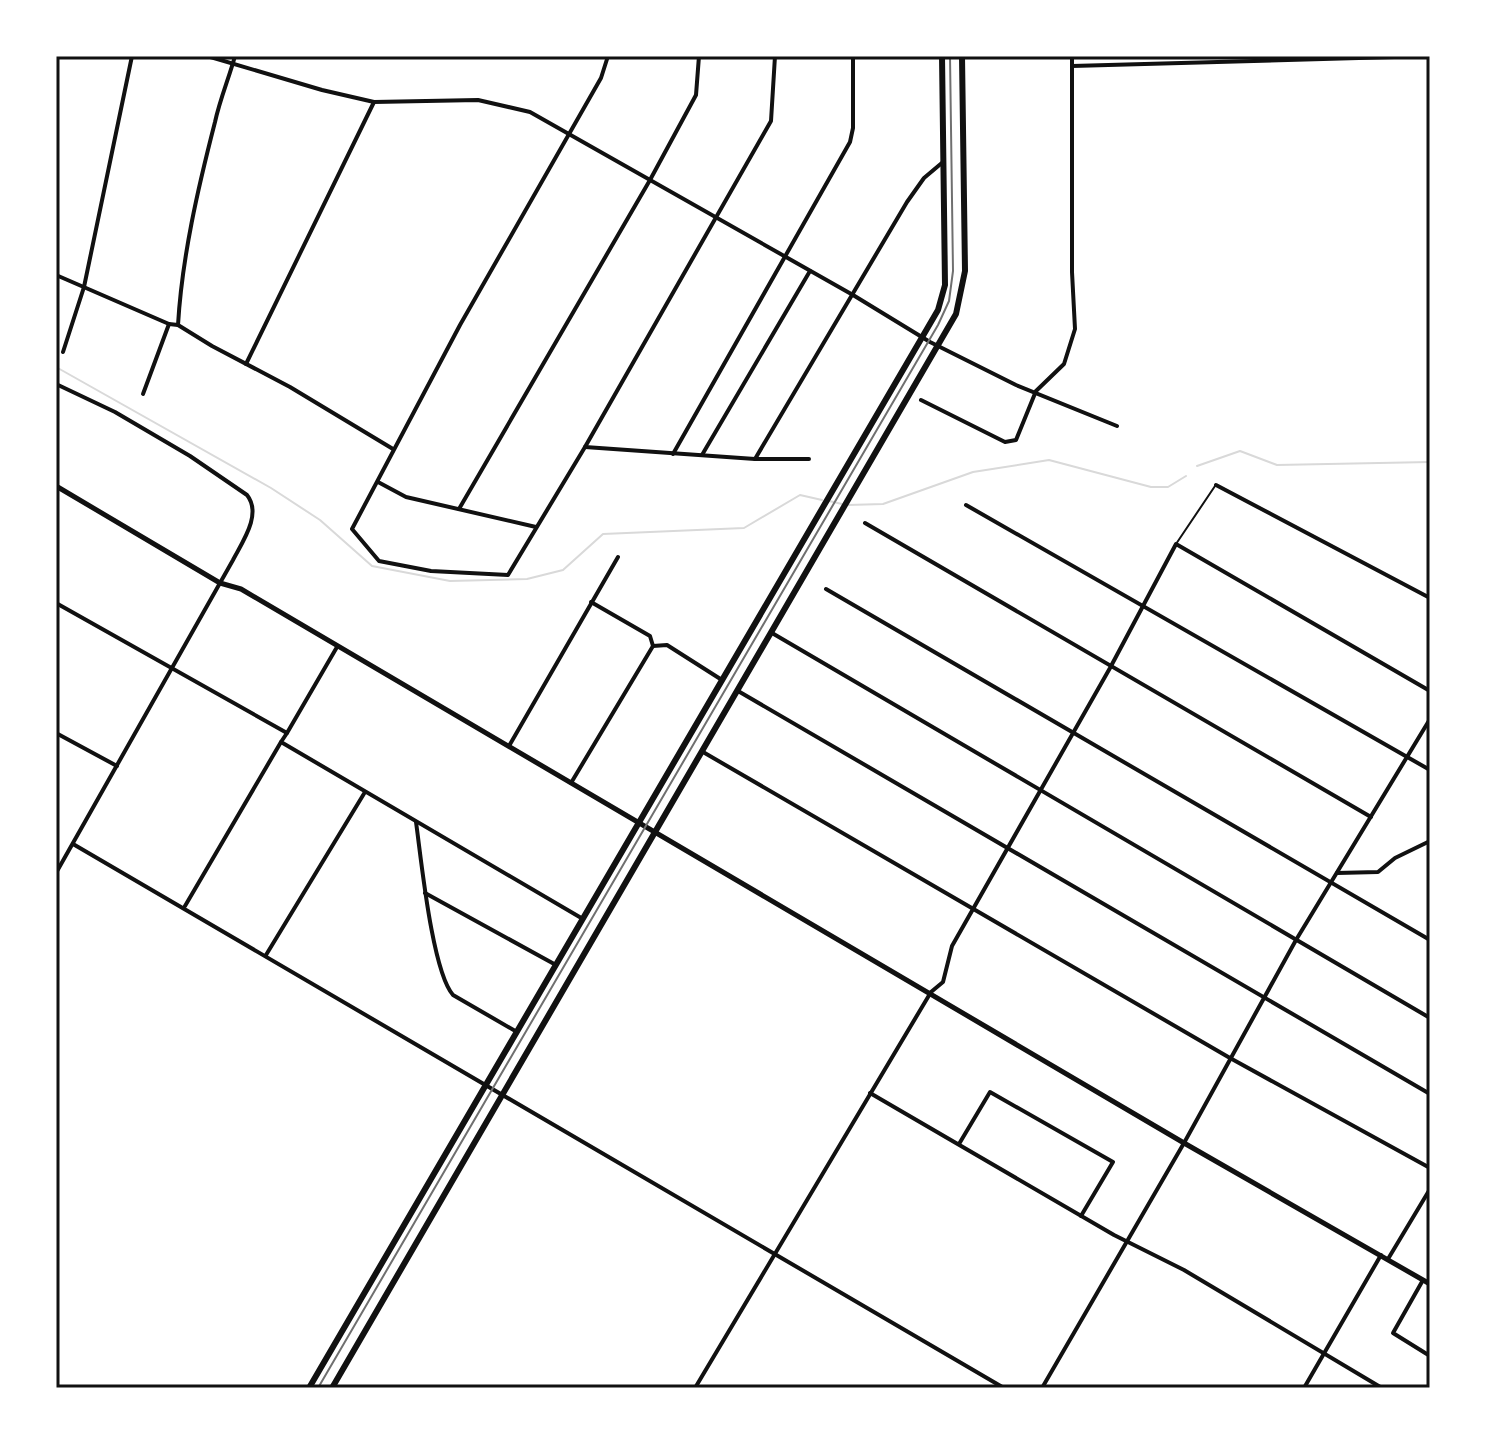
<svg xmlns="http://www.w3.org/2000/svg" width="1486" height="1444" font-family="Helvetica,sans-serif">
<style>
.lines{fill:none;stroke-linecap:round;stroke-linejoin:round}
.stream{stroke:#d9d9d9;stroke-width:2}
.service{stroke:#111;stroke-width:2}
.minor{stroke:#111;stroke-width:4}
.tertiary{stroke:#111;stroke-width:5}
.secondary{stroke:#111;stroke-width:6}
.tram{stroke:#707070;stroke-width:2}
.neatline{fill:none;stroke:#111;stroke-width:3}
</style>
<rect width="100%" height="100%" fill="#fff"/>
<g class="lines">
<g class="stream">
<polyline points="56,367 271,488 320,520 372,566 450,581 527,579 563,570 603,534 744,528 800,495 822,500"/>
<polyline points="1197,466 1240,451 1277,465 1430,462"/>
<polyline points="829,501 842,504"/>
<polyline points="848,505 883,504 973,472 1049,460 1151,487 1168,487 1186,476"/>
</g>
<polyline class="service" points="1176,544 1215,486"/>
<g class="minor">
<polyline points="207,56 322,90 374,102 478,100 530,112 853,295 930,342 1016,385 1117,426"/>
<polyline points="608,56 601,78 460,325 352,529 379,561 431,571 508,575 585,447 771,121 775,56"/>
<polyline points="1072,66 1430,56"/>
<polyline points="56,275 169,324 178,325 212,346 290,387 393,449"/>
<path d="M178,325C182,257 198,188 215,122C220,99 229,78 235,56"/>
<polyline points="63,352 84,287 132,56"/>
<polyline points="246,364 374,102"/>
<path d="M56,384L115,412L190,456L247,495C262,514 243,541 233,560L56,873"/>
<polyline points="143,394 169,324"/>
<polyline points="921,400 1005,442 1016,440 1036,391 1064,364 1075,329 1072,272 1072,56"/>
<polyline points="585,447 755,459 809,459"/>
<polyline points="673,454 850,142 853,128 853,56"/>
<polyline points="702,455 810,271"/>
<polyline points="755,459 907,202 924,178 943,162"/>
<polyline points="378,482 406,497 536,527"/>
<polyline points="1216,485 1430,598"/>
<polyline points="966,505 1430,770"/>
<polyline points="459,509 650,180 696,95 699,56"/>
<polyline points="865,523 1371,817"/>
<polyline points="826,589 1430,940"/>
<polyline points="591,602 650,636 653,646 667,645 722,680"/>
<polyline points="56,603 287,733 281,742 583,919"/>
<polyline points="772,633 1430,1018"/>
<polyline points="738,691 1430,1094"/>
<polyline points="56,733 117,766"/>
<polyline points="287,733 337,647"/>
<polyline points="509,746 618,557"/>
<polyline points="703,752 1230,1058 1430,1168"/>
<polyline points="571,783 653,646"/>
<path d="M416,822C421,857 432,971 453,995L517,1032"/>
<polyline points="73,844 1004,1388"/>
<polyline points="1337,873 1378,872 1395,858 1430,841"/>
<polyline points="425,893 556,965"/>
<polyline points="185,906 281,742"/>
<polyline points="266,955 365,792"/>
<polyline points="870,1093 1114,1235 1184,1270 1382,1388"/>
<polyline points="959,1144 990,1092 1113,1162 1081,1216"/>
<polyline points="1388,1259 1430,1189"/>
<polyline points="1423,1280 1393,1333 1430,1356"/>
<polyline points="695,1388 931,992 943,982 952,946 1110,668 1176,544 1430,691"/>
<polyline points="1042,1388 1184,1143 1296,940 1430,719"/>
<polyline points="1304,1388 1381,1255"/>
</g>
<polyline class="tertiary" points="56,486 220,583 241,589 1184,1143 1430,1284"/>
<g class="secondary">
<polyline points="309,1388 938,310 945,285 942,56"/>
<polyline points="332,1388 956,314 965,271 962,56"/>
</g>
<polyline class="tram" points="318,1388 938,325 949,301 953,271 950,56"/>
</g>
<rect width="1486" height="1444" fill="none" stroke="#ffffff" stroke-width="116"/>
<rect x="58" y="58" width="1370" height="1328" class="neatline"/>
</svg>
